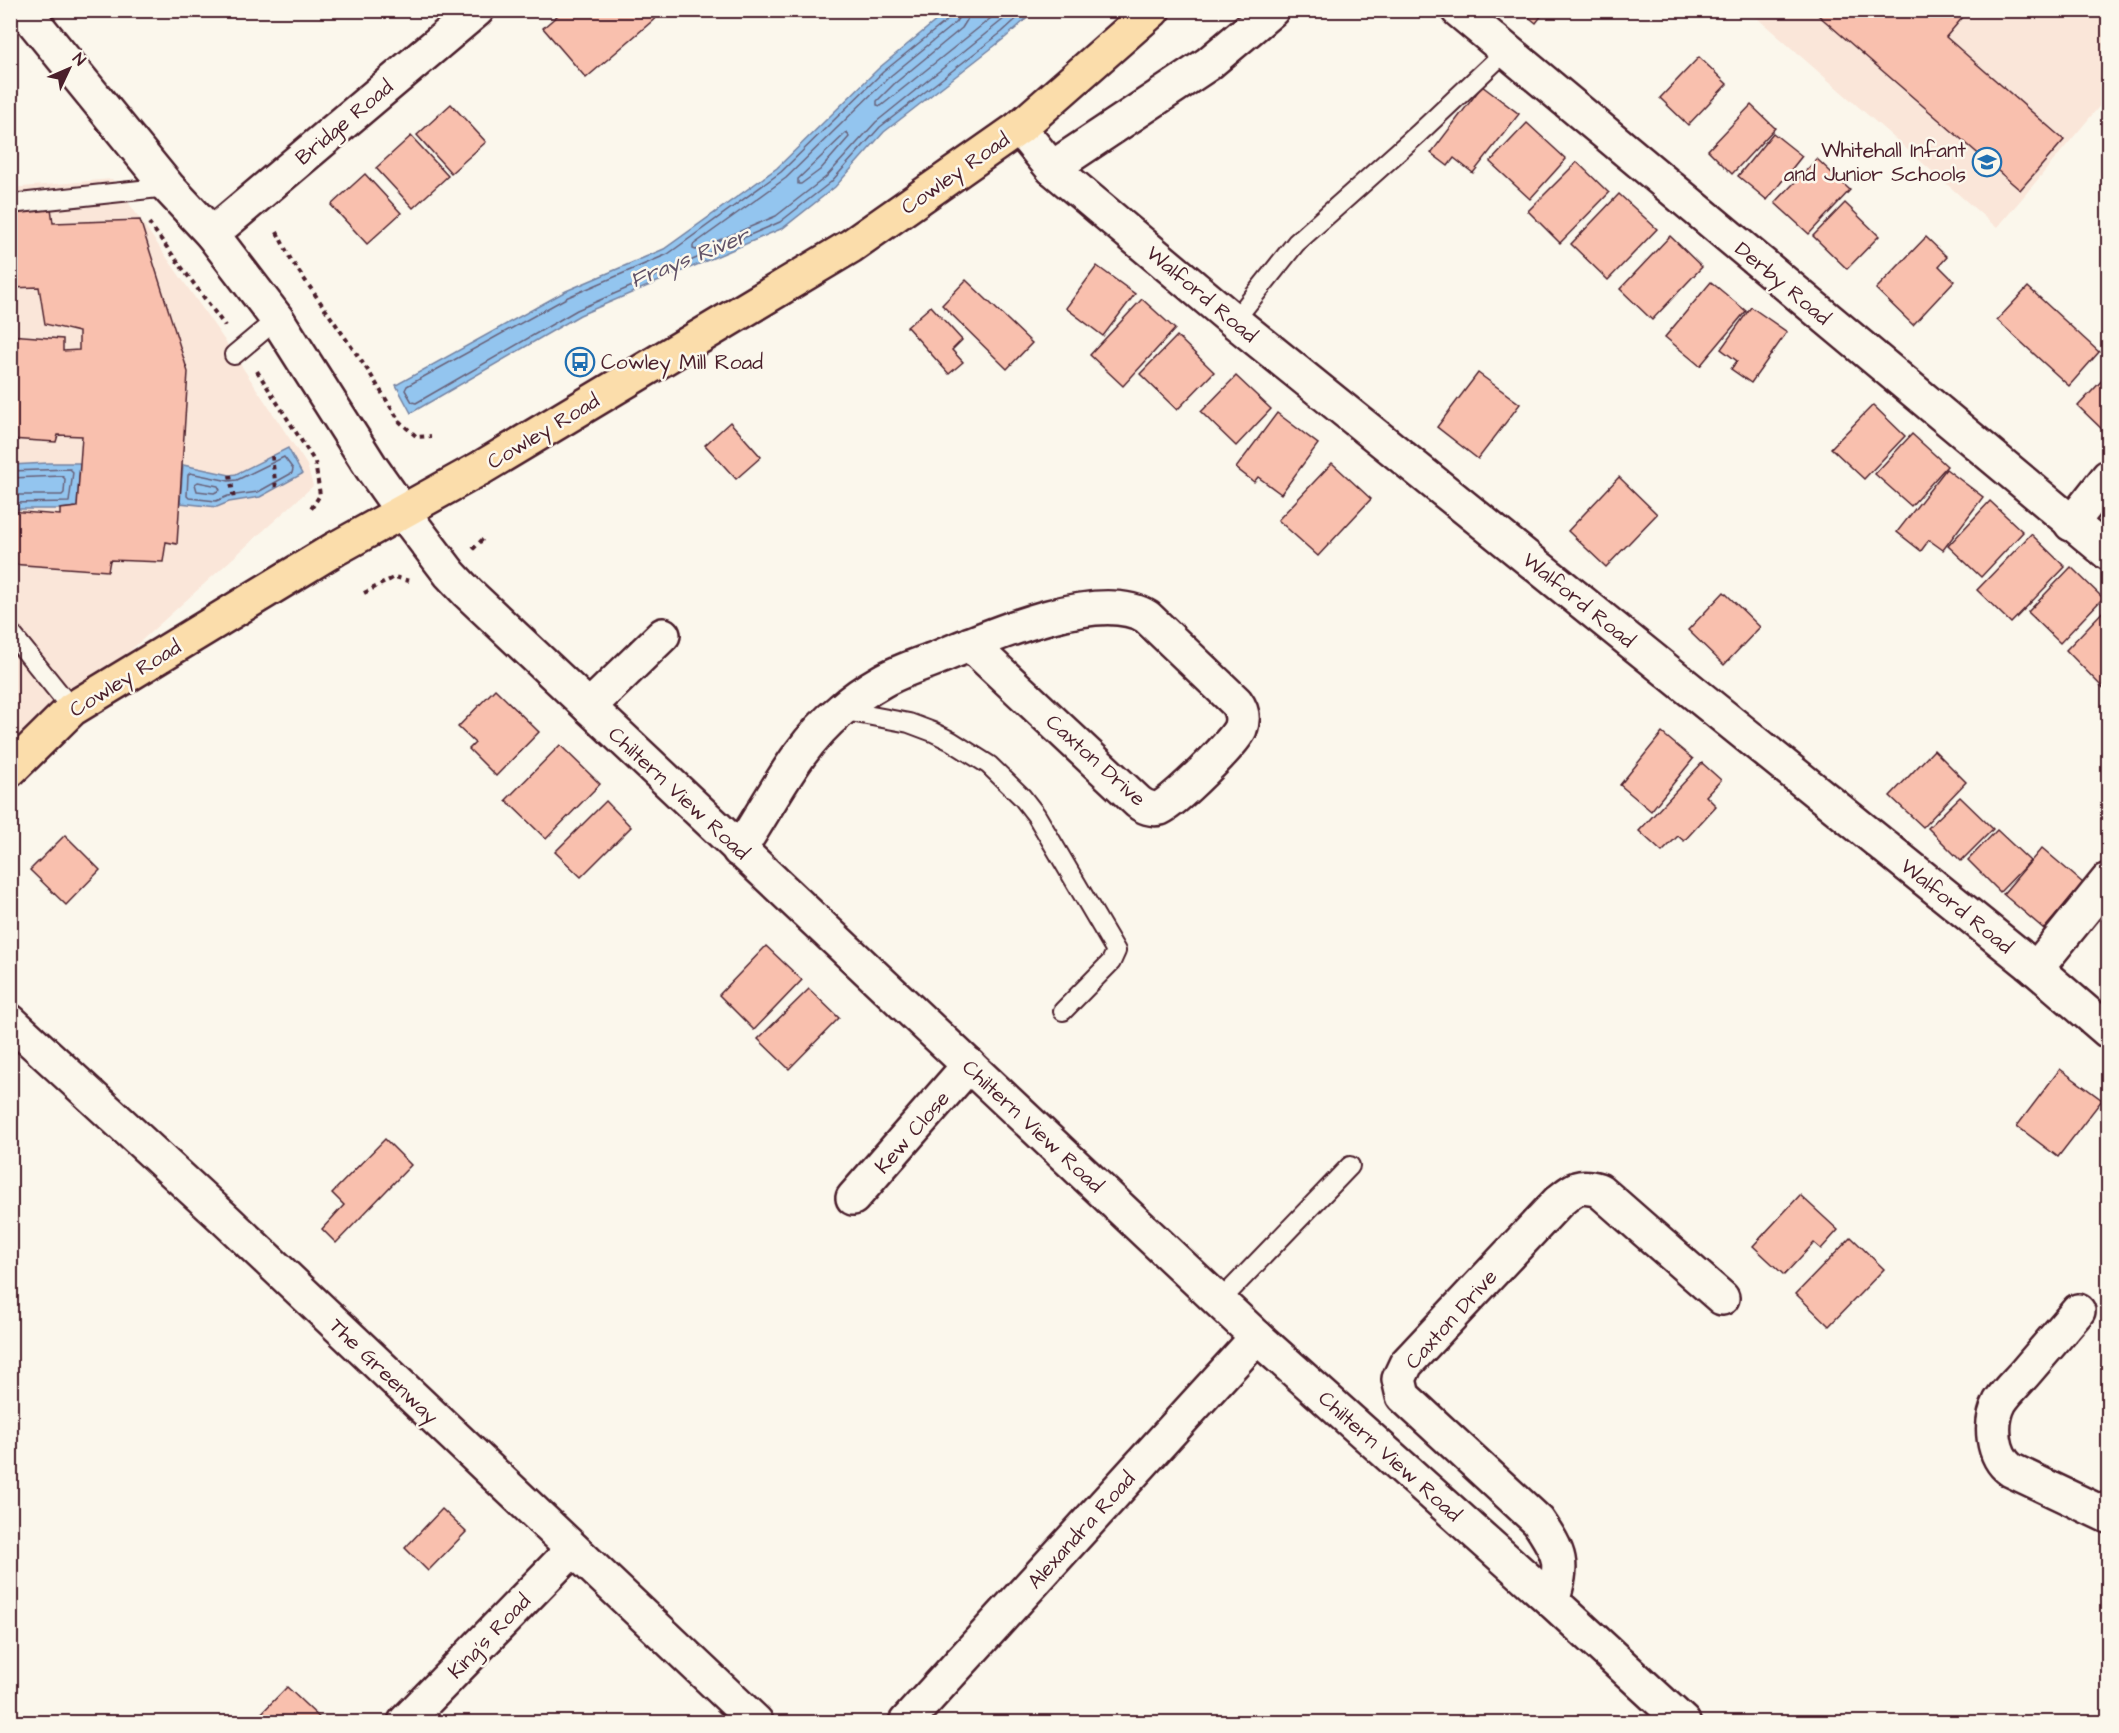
<svg xmlns="http://www.w3.org/2000/svg" width="2119" height="1733" font-family="'Architects Daughter',sans-serif">
<style>
.built{fill:#fae6d9}
.water{fill:#93c5ef;stroke:#7683a1;stroke-width:1.5}
.lines{fill:none;stroke-linecap:round;stroke-linejoin:round}
.shore{stroke:#676179;stroke-width:1.5}
.building{fill:#f9c0ae;stroke:#4a1f2b;stroke-width:1.5}
.service-casing{stroke:#4a1f2b;stroke-width:22}
.minor-casing{stroke:#4a1f2b;stroke-width:38}
.tertiary-casing{stroke:#4a1f2b;stroke-width:38}
.primary-casing{stroke:#4a1f2b;stroke-width:38}
.path{stroke:#4a1f2b;stroke-width:4;stroke-dasharray:4.5 4.5;stroke-linecap:butt}
.service{stroke:#fbf7ec;stroke-width:18}
.minor{stroke:#fbf7ec;stroke-width:33}
.tertiary{stroke:#fbf7ec;stroke-width:33}
.primary{stroke:#fbddab;stroke-width:33}
.labels{text-anchor:middle;stroke-width:5;stroke-linejoin:round;paint-order:stroke}
.street-label{font-size:21px;fill:#4a1f2b;stroke:#fbf7ec}
.poi-label{font-size:21px;fill:#4a1f2b;stroke:#fbf7ec;text-anchor:end}
.water-label{font-size:22px;font-style:italic;fill:#605166;stroke:#fbf7ec}
</style>
<rect width="100%" height="100%" fill="#fbf7ec"/>
<filter id="ink" filterUnits="userSpaceOnUse"><feTurbulence type="fractalNoise" baseFrequency=".0167" numOctaves="2"/><feDisplacementMap in="SourceGraphic" scale="12" xChannelSelector="R" yChannelSelector="G"/><feConvolveMatrix kernelMatrix="1 2 1 2 8 2 1 2 1" color-interpolation-filters="sRGB"/></filter>
<g filter="url(#ink)">
<g class="built">
<polygon points="1749,11 2108,11 2108,96 1997,228"/>
<polygon points="112,179 223,338 307,465 313,486 71,704 11,766 11,188"/>
</g>
<g class="water">
<polygon points="949,10 1035,11 1006,37 884,132 835,187 783,228 580,315 411,413 396,385 566,291 664,249 777,168 879,68"/>
<polygon points="288,448 302,474 260,497 229,502 217,507 180,503 183,465 230,475 236,474"/>
<polygon points="48,463 80,463 77,507 60,509 11,509 11,465"/>
</g>
<g class="lines">
<g class="shore">
<polyline points="952,10 950,18 883,72 781,172 668,254 568,297 407,386 405,390 412,402 416,403 577,310 780,222 831,182 880,127 1002,32 1026,10"/>
<polyline points="959,10 959,17 955,23 888,78 786,178 693,245 693,249 696,250 776,216 826,177 876,122 1015,10"/>
<polyline points="968,10 967,20 962,28 894,84 877,101 877,105 881,106 1001,10"/>
<polygon points="847,132 849,137 820,170 801,184 798,184 798,179"/>
<polygon points="284,457 293,469 292,473 258,492 228,496 216,501 189,498 187,496 188,475 190,473 229,481 237,480"/>
<polyline points="10,471 70,469 73,472 69,502 10,503"/>
<polyline points="10,478 62,476 65,479 64,493 62,495 10,495"/>
<polygon points="198,482 218,486 220,490 214,493 197,491 195,484"/>
</g>
</g>
<g class="building">
<polygon points="564,10 665,10 586,78 543,28"/>
<polygon points="1520,10 1546,10 1536,23"/>
<polygon points="1822,10 1969,10 1946,37 2064,140 2020,190 1818,15"/>
<polygon points="1699,57 1727,84 1688,125 1660,98"/>
<polygon points="1482,86 1519,114 1473,173 1454,158 1448,166 1431,153"/>
<polygon points="451,104 486,142 451,173 417,135"/>
<polygon points="1751,105 1775,128 1732,174 1708,150"/>
<polygon points="1527,123 1566,159 1530,199 1490,162"/>
<polygon points="1773,133 1802,156 1767,200 1738,176"/>
<polygon points="411,136 448,176 413,208 376,168"/>
<polygon points="1817,159 1850,190 1809,234 1775,203"/>
<polygon points="1577,162 1609,193 1560,243 1528,211"/>
<polygon points="365,174 401,213 367,244 331,205"/>
<polygon points="1619,194 1657,229 1608,280 1571,244"/>
<polygon points="1845,203 1879,236 1847,269 1813,236"/>
<polygon points="51,208 53,223 140,220 188,372 177,544 166,542 163,562 110,560 108,571 10,564 10,511 60,515 60,509 77,507 82,436 58,435 56,442 10,439 10,335 63,339 63,351 79,350 79,332 45,324 39,287 10,288 10,211"/>
<polygon points="1670,236 1702,267 1652,320 1620,289"/>
<polygon points="1926,237 1947,257 1939,266 1954,281 1913,325 1876,289"/>
<polygon points="1097,266 1135,294 1103,336 1066,308"/>
<polygon points="966,280 1032,343 1007,369 942,305"/>
<polygon points="1711,282 1746,311 1700,366 1665,337"/>
<polygon points="2028,287 2099,352 2069,386 1997,320"/>
<polygon points="1142,299 1175,329 1123,386 1090,355"/>
<polygon points="931,306 962,340 952,350 963,362 949,374 907,327"/>
<polygon points="1751,307 1787,332 1751,383 1731,369 1737,361 1721,349"/>
<polygon points="1177,336 1214,372 1177,410 1140,374"/>
<polygon points="1478,373 1520,404 1478,459 1437,427"/>
<polygon points="2108,374 2108,428 2105,432 2078,406"/>
<polygon points="1236,376 1271,409 1236,446 1201,412"/>
<polygon points="1873,405 1905,436 1864,479 1831,448"/>
<polygon points="1277,413 1318,444 1281,494 1258,477 1254,482 1236,468"/>
<polygon points="730,422 761,457 736,479 705,445"/>
<polygon points="1912,434 1947,466 1911,506 1875,474"/>
<polygon points="1332,463 1371,499 1318,556 1278,520"/>
<polygon points="1946,469 1983,497 1943,550 1929,540 1921,551 1897,532"/>
<polygon points="1619,477 1657,514 1606,567 1568,531"/>
<polygon points="1990,501 2023,532 1981,577 1948,546"/>
<polygon points="2031,534 2065,567 2011,623 1977,590"/>
<polygon points="2071,567 2103,598 2060,643 2028,612"/>
<polygon points="1724,592 1760,627 1724,665 1688,630"/>
<polygon points="2108,606 2108,682 2103,688 2066,650"/>
<polygon points="495,689 539,732 496,776 469,749 475,743 458,727"/>
<polygon points="1662,733 1693,759 1651,811 1620,785"/>
<polygon points="560,745 600,784 546,839 506,800"/>
<polygon points="1934,750 1966,782 1923,827 1890,796"/>
<polygon points="1702,763 1721,780 1706,796 1716,806 1684,841 1678,836 1662,852 1639,831"/>
<polygon points="1960,797 1993,829 1961,861 1928,828"/>
<polygon points="606,801 631,827 581,877 555,852"/>
<polygon points="1997,830 2030,861 2000,892 1968,860"/>
<polygon points="65,835 100,870 66,905 30,870"/>
<polygon points="2042,848 2083,883 2044,929 2003,894"/>
<polygon points="766,946 802,980 754,1030 719,995"/>
<polygon points="809,989 839,1018 789,1069 758,1039"/>
<polygon points="2060,1069 2102,1100 2058,1157 2017,1126"/>
<polygon points="385,1139 411,1165 336,1243 322,1229 344,1205 332,1193"/>
<polygon points="1800,1195 1838,1230 1821,1249 1814,1243 1784,1275 1753,1246"/>
<polygon points="1851,1237 1884,1269 1829,1326 1796,1294"/>
<polygon points="442,1509 466,1532 428,1571 405,1548"/>
<polygon points="287,1687 324,1722 253,1722"/>
</g>
<g class="lines">
<g class="service-casing">
<g id="service">
<polyline points="10,204 168,187"/>
<polyline points="1234,321 1296,243 1418,134 1506,51"/>
<polyline points="234,355 277,319"/>
<polyline points="10,632 72,709"/>
<polyline points="840,710 909,723 933,732 951,741 989,765 1022,797 1036,815 1116,951 1111,962 1063,1011"/>
<polyline points="1219,1302 1350,1166"/>
</g>
</g>
<g class="minor-casing">
<g id="minor">
<polyline points="1458,10 2108,553"/>
<polyline points="1019,128 1052,168 1208,64 1272,10"/>
<polyline points="1052,168 1234,321 2036,969 2108,1031"/>
<polyline points="212,234 477,10"/>
<polyline points="402,511 450,574 467,592 1257,1337 1552,1601 1683,1722"/>
<polyline points="2071,524 2108,477"/>
<polyline points="589,707 663,635"/>
<path d="M739,850C771,803 796,746 841,710C853,699 868,689 882,681C899,671 919,665 937,658C985,638 1099,587 1147,617L1236,702C1242,710 1244,719 1240,729C1234,743 1174,802 1160,808C1152,810 1144,807 1138,802L970,644"/>
<polyline points="2036,969 2108,880"/>
<polyline points="853,1198 969,1065"/>
<path d="M2078,1311C2060,1332 2042,1353 2024,1374C2016,1383 2006,1392 2000,1402C1989,1423 1992,1456 2011,1470L2108,1516"/>
<path d="M1552,1601C1564,1563 1561,1555 1538,1521L1403,1396L1399,1379L1406,1364L1558,1202C1574,1189 1578,1184 1599,1190L1722,1298"/>
<polyline points="405,1722 573,1549"/>
<polyline points="906,1722 1257,1337"/>
</g>
</g>
<g class="tertiary-casing">
<g id="tertiary">
<polyline points="24,10 168,187 212,234 277,319 371,467 402,511"/>
<polyline points="10,1021 226,1220 756,1722"/>
</g>
</g>
<g class="primary-casing">
<polyline id="primary" points="10,770 72,709 335,549 481,468 851,246 1019,128 1153,10"/>
</g>
<g class="path">
<polyline points="149,223 225,326"/>
<polyline points="277,232 291,260 369,372 400,422 417,437 431,436"/>
<polyline points="257,371 315,462 320,495 311,509"/>
<polyline points="272,456 276,489"/>
<polyline points="230,475 234,500"/>
<polyline points="473,549 485,537"/>
<polyline points="364,593 395,577 409,581"/>
</g>
<use href="#service" class="service"/>
<use href="#minor" class="minor"/>
<use href="#tertiary" class="tertiary"/>
<use href="#primary" class="primary"/>
</g>
</g>
<defs>
<g id="school-ring" transform="scale(1.5)"><circle r="9.5" fill="#fbf7ec" stroke="#1f6fb2" stroke-width="1.5"/><path d="M0-5L7-2L0 1L-7-2ZM-4 1L0 2.5L4 1V4Q0 6-4 4Z" fill="#1f6fb2"/></g>
<g id="bus-ring" transform="scale(1.5)"><circle r="9.5" fill="#fbf7ec" stroke="#1f6fb2" stroke-width="1.5"/><path d="M-5-6H5V4H4V6H2V4H-2V6H-4V4H-5ZM-3.5-4V0h7V-4ZM-3.5 1.2v1.5H-2V1.2ZM2 1.2v1.5H3.5V1.2Z" fill="#1f6fb2"/></g>
</defs>
<g fill-rule="evenodd">
<use href="#school-ring" x="1987" y="162"/>
<use href="#bus-ring" x="580" y="362"/>
</g>
<g class="labels">
<g class="street-label">
<text transform="translate(344 122) rotate(-40)" y="7">Bridge Road</text>
<text transform="translate(955 173) rotate(-35)" y="7">Cowley Road</text>
<text transform="translate(1783 283) rotate(40)" y="7">Derby Road</text>
<text transform="translate(1202 294) rotate(40)" y="7">Walford Road</text>
<text transform="translate(543 431) rotate(-31)" y="7">Cowley Road</text>
<text transform="translate(1579 600) rotate(39)" y="7">Walford Road</text>
<text transform="translate(125 678) rotate(-32)" y="7">Cowley Road</text>
<text transform="translate(1096 760) rotate(42)" y="7">Caxton Drive</text>
<text transform="translate(679 793) rotate(43)" y="7">Chiltern View Road</text>
<text transform="translate(1957 906) rotate(39)" y="7">Walford Road</text>
<text transform="translate(1033 1126) rotate(43)" y="7">Chiltern View Road</text>
<text transform="translate(912 1132) rotate(-49)" y="7">Kew Close</text>
<text transform="translate(1451 1319) rotate(-48)" y="7">Caxton Drive</text>
<text transform="translate(384 1371) rotate(44)" y="7">The Greenway</text>
<text transform="translate(1390 1456) rotate(42)" y="7">Chiltern View Road</text>
<text transform="translate(1081 1530) rotate(-48)" y="7">Alexandra Road</text>
<text transform="translate(489 1636) rotate(-46)" y="7">King's Road</text>
</g>
<g class="poi-label">
<text x="1966" y="157">Whitehall Infant<tspan x="1966" dy="24">and Junior Schools</tspan></text>
<text x="601" y="369" text-anchor="start">Cowley Mill Road</text>
</g>
<g class="water-label">
<text transform="translate(689 257) rotate(-22)" y="8">Frays River</text>
</g>
</g>
<rect width="2119" height="1733" fill="none" stroke="#fbf7ec" stroke-width="36"/>
<rect x="18" y="18" width="2083" height="1697" fill="none" stroke="#4a1f2b" stroke-width="2" filter="url(#ink)"/>
<g transform="translate(69 69) rotate(46)" stroke="#fbf7ec" stroke-width="4.5" paint-order="stroke">
<path d="M0-4.5L10 22L0 15L-10 22Z" fill="#4a1f2b"/>
<text y="-9" font-size="16" font-weight="bold" text-anchor="middle" fill="#4a1f2b">N</text>
</g>
</svg>
